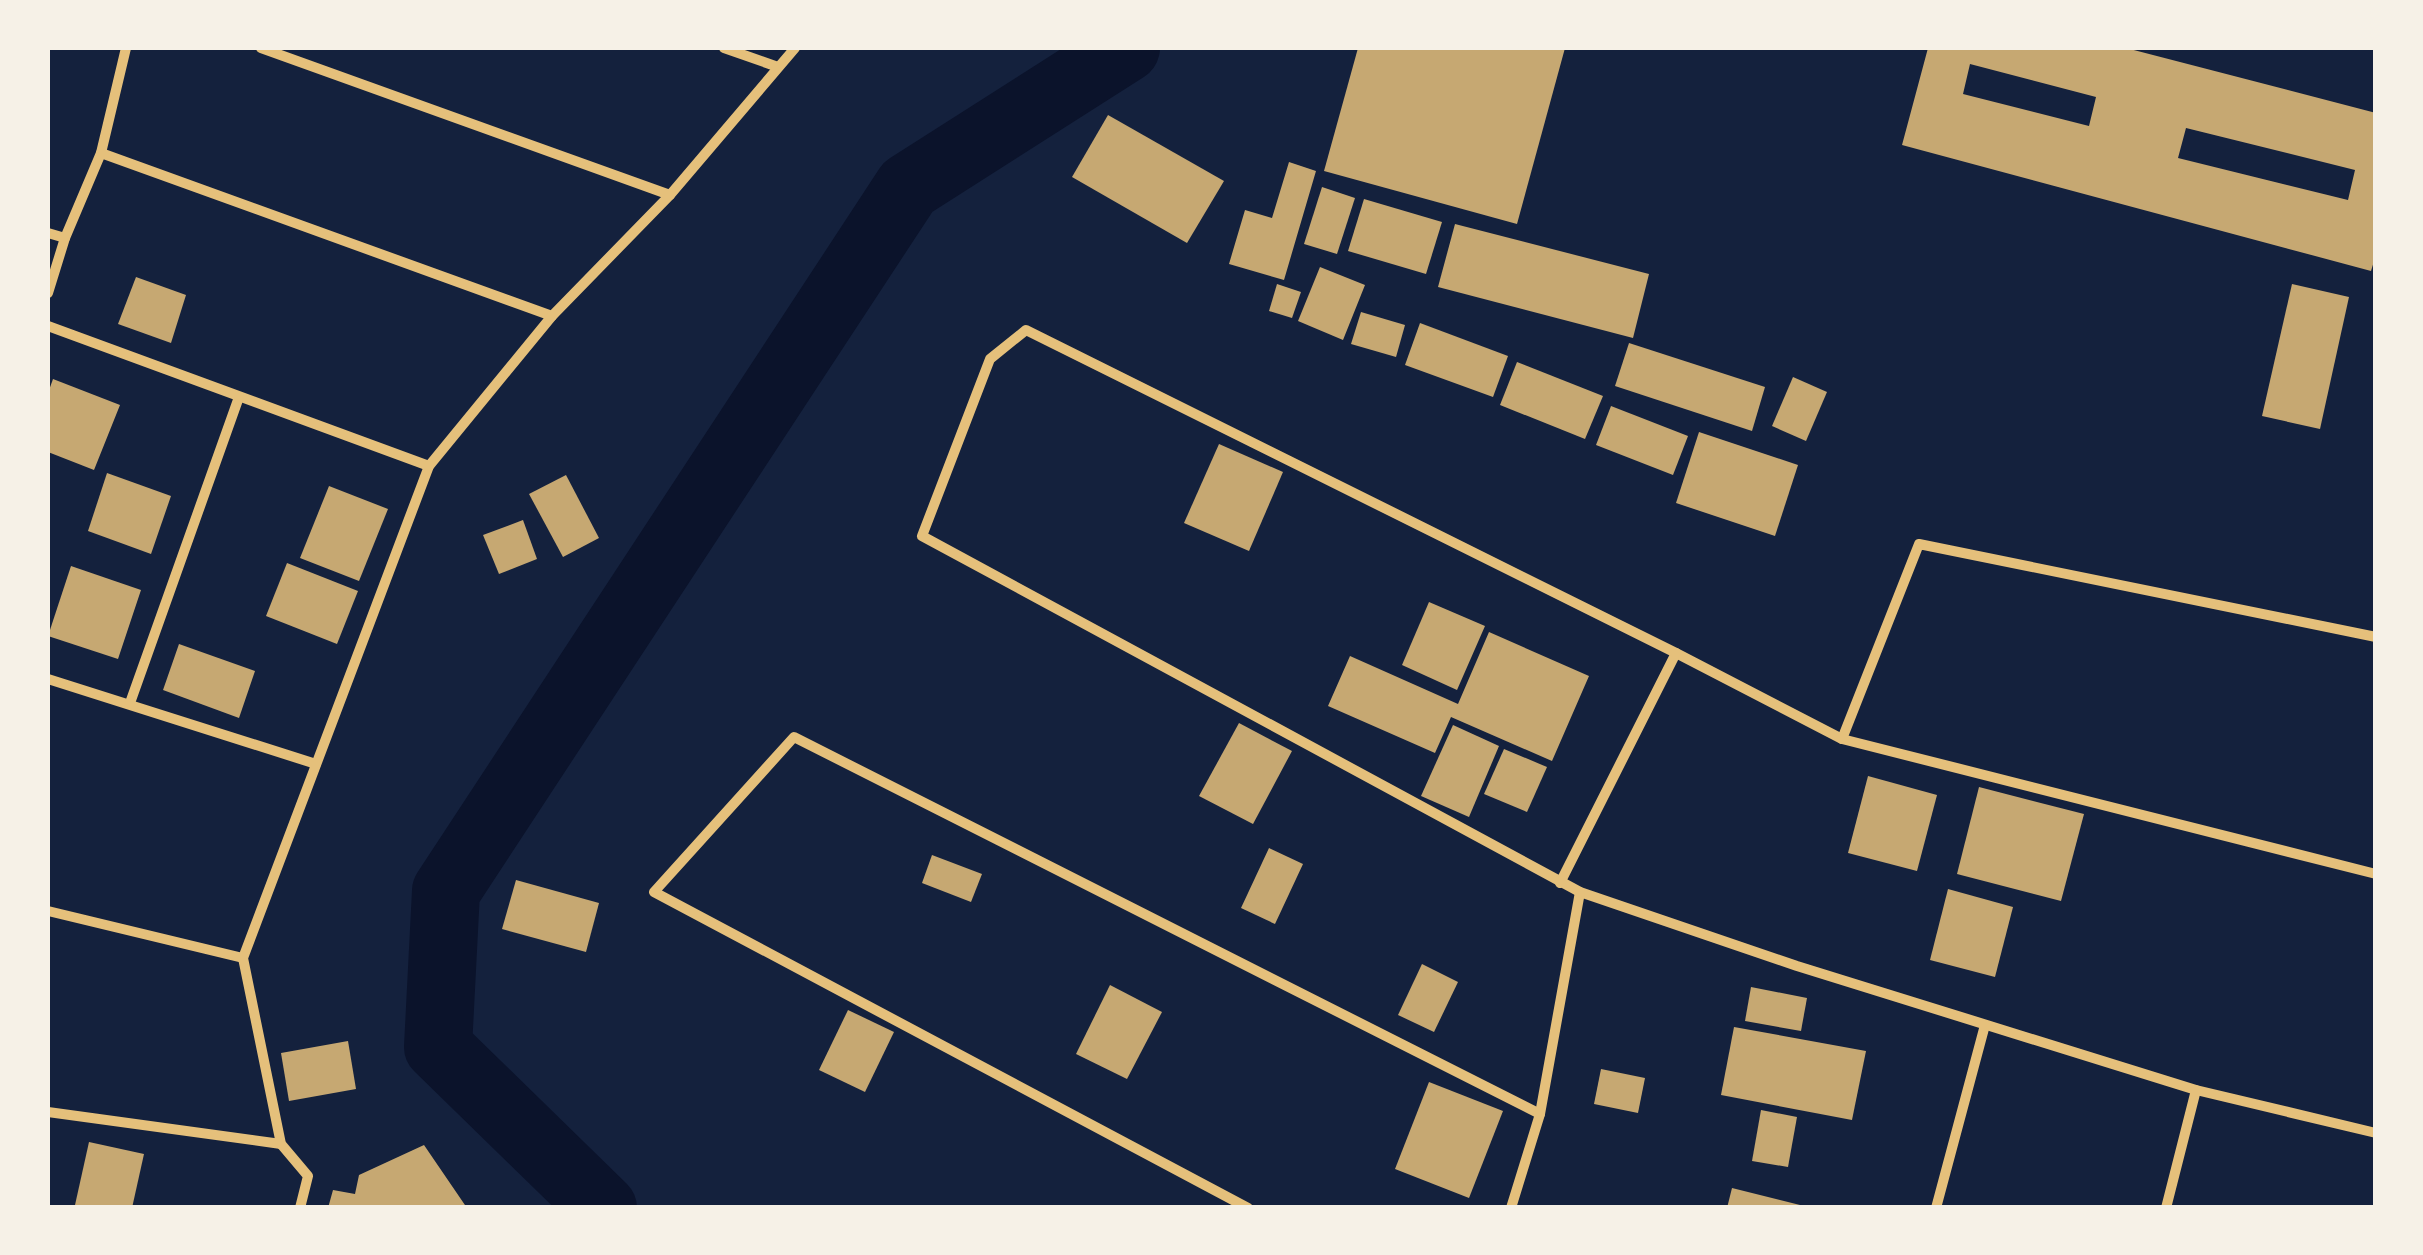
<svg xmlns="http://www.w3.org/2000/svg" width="2423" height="1255" font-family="'Source Sans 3',sans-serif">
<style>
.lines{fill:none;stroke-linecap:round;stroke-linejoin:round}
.river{stroke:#0b132b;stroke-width:68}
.building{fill:#c6a872;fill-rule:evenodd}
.minor{stroke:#e5c07b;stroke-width:10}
</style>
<rect width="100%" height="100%" fill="#14213d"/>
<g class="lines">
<polyline class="river" points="603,1208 438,1047 446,891 908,187 1126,48"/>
</g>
<g class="building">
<polygon points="1358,48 1565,48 1517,224 1324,171"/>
<path d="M1928,48H2126L2376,113V255L2371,271L1902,145ZM1970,64L2096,97L2089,126L1963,94ZM2186,128L2355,170L2348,200L2178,158Z"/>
<polygon points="1108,115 1224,181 1187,243 1072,177"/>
<polygon points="1289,162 1316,171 1284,280 1229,264 1245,210 1272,218"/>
<polygon points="1322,187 1355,198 1337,254 1304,244"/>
<polygon points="1364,199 1442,222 1426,274 1348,251"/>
<polygon points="1455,224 1649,274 1633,338 1438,287"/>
<polygon points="1320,267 1365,285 1343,340 1298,321"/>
<polygon points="136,277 186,295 171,343 118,324"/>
<polygon points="1277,284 1301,292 1292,318 1269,311"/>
<polygon points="2292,284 2349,297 2320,429 2262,416"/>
<polygon points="1361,312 1405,325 1396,357 1351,344"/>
<polygon points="1420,323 1508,356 1493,397 1405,365"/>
<polygon points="1629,343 1765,387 1752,431 1615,386"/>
<polygon points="1517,362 1603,396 1585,439 1500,405"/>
<polygon points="1793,377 1827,392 1806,441 1772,426"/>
<polygon points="53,379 120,405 94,470 48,452 48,393"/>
<polygon points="1611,406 1688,436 1673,475 1596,445"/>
<polygon points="1699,432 1798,465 1775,536 1676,503"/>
<polygon points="1219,444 1283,472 1249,551 1184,523"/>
<polygon points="107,473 171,496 151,554 88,531"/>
<polygon points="566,475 599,538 563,557 529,494"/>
<polygon points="329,486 388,509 359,581 300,558"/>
<polygon points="523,520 537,559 499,574 483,535"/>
<polygon points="287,563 358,591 337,644 266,616"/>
<polygon points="71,566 141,590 118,659 48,636"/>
<polygon points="1429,602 1485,626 1457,690 1402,665"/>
<polygon points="1489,632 1589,676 1552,761 1451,717 1435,753 1328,706 1350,656 1458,704"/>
<polygon points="179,644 255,671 239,718 163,690"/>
<polygon points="1239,723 1292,751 1253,824 1199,796"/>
<polygon points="1453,725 1499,746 1469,817 1421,796"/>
<polygon points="1504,749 1547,767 1527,812 1484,794"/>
<polygon points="1868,776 1937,795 1917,871 1848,853"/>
<polygon points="1979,787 2084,814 2061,901 1957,874"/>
<polygon points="1269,848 1303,864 1275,924 1241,908"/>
<polygon points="932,855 982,874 971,902 922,883"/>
<polygon points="516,880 599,903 586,952 502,929"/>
<polygon points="1948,889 2013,907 1995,977 1930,960"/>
<polygon points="1422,964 1458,982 1434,1032 1398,1015"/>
<polygon points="1110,985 1162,1012 1127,1079 1076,1054"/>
<polygon points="1751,987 1807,998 1801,1031 1745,1021"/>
<polygon points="848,1010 894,1032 865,1092 819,1070"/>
<polygon points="1734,1027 1866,1051 1852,1120 1721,1095"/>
<polygon points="348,1041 356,1089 289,1101 281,1053"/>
<polygon points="1601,1069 1645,1078 1638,1113 1594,1104"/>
<polygon points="1429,1082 1503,1111 1469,1198 1395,1169"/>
<polygon points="1761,1110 1797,1117 1788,1167 1752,1161"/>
<polygon points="89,1142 144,1154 132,1208 75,1205"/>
<polygon points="424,1145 467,1208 328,1208 333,1190 355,1194 359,1175"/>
<polygon points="1732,1188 1804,1206 1804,1208 1727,1208"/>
</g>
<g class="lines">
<g class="minor">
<polyline points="261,48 670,195"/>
<polyline points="724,48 778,67"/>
<polyline points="101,153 552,316"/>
<polyline points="48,233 65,238"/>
<polyline points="48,293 65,238 101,153 126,48"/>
<polyline points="48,326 429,466"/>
<polyline points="48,679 316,764"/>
<polyline points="130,703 239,397"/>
<polyline points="1842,739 1919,544 2376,637"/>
<polyline points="2376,874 1842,739 1676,653 1026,330 990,359 922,536 1580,892 1797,966 2196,1090 2376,1133"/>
<polyline points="1560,883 1676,653"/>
<polyline points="48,911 243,958"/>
<polyline points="48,1112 281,1144"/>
<polyline points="300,1208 308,1176 281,1144 243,958 429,466 552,316 670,195 795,48"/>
<polyline points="1248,1208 654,892 794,737 1540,1114"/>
<polyline points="1511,1208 1540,1114 1580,892"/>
<polyline points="1936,1208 1985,1025"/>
<polyline points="2166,1208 2196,1090"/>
</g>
</g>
<rect width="2423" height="1255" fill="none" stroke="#f6f1e7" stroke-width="100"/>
</svg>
